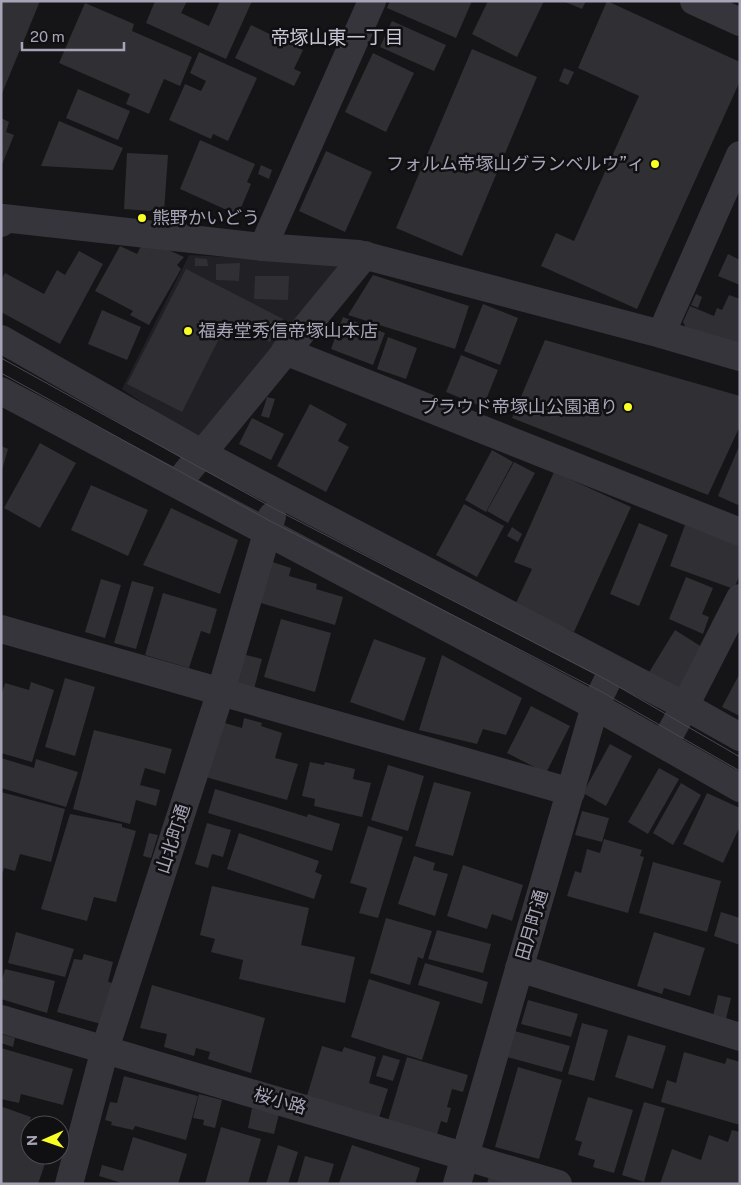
<svg xmlns="http://www.w3.org/2000/svg" width="741" height="1185" font-family="'Public Sans','Noto Sans JP',sans-serif">
<style>
.built{fill:#212024}
.building{fill:#302f33}
.lines{fill:none;stroke-linecap:round;stroke-linejoin:round}
.street{stroke:#36353c;stroke-width:28}
.tram{stroke:#494851;stroke-width:1}
.poi-dot{fill:#f9ff24;stroke:#100f11;stroke-width:2}
.labels{text-anchor:middle;stroke-width:5;stroke-linejoin:round;paint-order:stroke}
.poi-label{font-size:18px;fill:#a6a5b8;stroke:#100f11;text-anchor:end}
.street-label{font-size:18px;fill:#a6a5b8;stroke:#100f11}
.neighbourhood-label{font-size:19px;fill:#c7c6d4;stroke:#100f11}
</style>
<rect width="100%" height="100%" fill="#151416"/>
<polygon class="built" points="189,255 346,263 200,442 122,389"/>
<g class="building">
<polygon points="1,1 40,1 1,96"/>
<polygon points="155,1 187,1 181,13 209,26 220,1 252,1 226,59 146,23"/>
<polygon points="390,1 472,1 456,38 387,8"/>
<polygon points="488,1 544,1 517,57 472,34"/>
<polygon points="563,1 586,1 582,9"/>
<polygon points="607,1 740,62 740,81 637,309 541,266 556,233 574,241 639,96 578,68"/>
<polygon points="85,3 134,24 132,31 192,57 180,86 164,79 149,114 126,104 130,94 59,63"/>
<polygon points="392,21 446,45 434,71 380,47"/>
<polygon points="251,25 303,50 294,69 301,72 294,86 235,58"/>
<polygon points="472,49 537,77 462,256 396,228"/>
<polygon points="199,52 257,78 228,141 213,134 211,139 169,120 185,84 201,91 206,81 190,73"/>
<polygon points="373,53 414,73 386,132 345,112"/>
<polygon points="564,68 574,72 568,85 559,81"/>
<polygon points="78,89 130,111 118,140 66,118"/>
<polygon points="1,118 9,122 6,132 14,135 1,167"/>
<polygon points="59,121 123,148 113,170 41,166"/>
<polygon points="200,140 255,164 247,182 251,184 238,215 180,189"/>
<polygon points="326,151 372,172 345,232 299,211"/>
<polygon points="127,153 168,155 164,212 124,209"/>
<polygon points="261,165 272,170 269,179 258,174"/>
<polygon points="120,246 137,254 141,246 164,248 184,257 177,265 181,269 149,325 130,315 133,311 95,291"/>
<polygon points="79,251 103,264 60,344 1,312 1,280 5,273 44,294 57,270 65,275"/>
<polygon points="728,254 740,260 740,285 718,276"/>
<polygon points="195,258 207,259 208,266 195,266"/>
<polygon points="240,263 239,281 216,280 216,264"/>
<polygon points="186,269 283,319 270,342 228,321 182,412 127,384"/>
<polygon points="373,275 469,306 455,349 348,315"/>
<polygon points="255,276 289,276 288,300 254,299"/>
<polygon points="696,294 702,297 698,308 691,305"/>
<polygon points="729,295 740,299 740,344 687,330 683,322 690,306 714,316 717,308 722,310"/>
<polygon points="483,304 518,318 500,365 464,351"/>
<polygon points="102,310 141,327 127,360 88,344"/>
<polygon points="343,317 385,333 373,365 331,349"/>
<polygon points="388,337 417,348 406,379 377,369"/>
<polygon points="545,340 740,396 740,426 708,495 512,418"/>
<polygon points="461,355 498,370 483,407 446,392"/>
<polygon points="267,397 275,399 269,418 261,416"/>
<polygon points="310,404 347,424 338,441 349,447 326,492 277,466"/>
<polygon points="252,418 284,434 271,460 239,444"/>
<polygon points="40,443 76,463 40,528 4,508"/>
<polygon points="740,444 740,502 738,505 718,496"/>
<polygon points="1,446 8,449 2,470 1,470"/>
<polygon points="492,450 513,462 486,512 465,500"/>
<polygon points="514,462 535,473 508,523 487,511"/>
<polygon points="554,472 631,507 574,632 515,605 532,569 514,562"/>
<polygon points="91,485 148,510 128,556 71,530"/>
<polygon points="464,504 504,526 477,577 436,555"/>
<polygon points="171,508 238,540 220,594 143,565"/>
<polygon points="639,523 668,535 639,606 610,594"/>
<polygon points="685,525 740,545 740,574 734,589 670,566"/>
<polygon points="512,527 522,534 518,542 507,536"/>
<polygon points="266,560 291,568 289,576 317,584 316,589 343,597 335,625 254,601"/>
<polygon points="686,577 713,588 702,614 709,617 703,634 669,619"/>
<polygon points="101,579 121,585 105,638 85,632"/>
<polygon points="132,581 154,587 136,649 114,643"/>
<polygon points="163,593 217,609 210,634 201,631 189,668 145,655"/>
<polygon points="281,619 331,633 315,692 264,677"/>
<polygon points="675,630 705,649 678,693 648,674"/>
<polygon points="374,639 426,658 404,721 350,702"/>
<polygon points="238,653 262,659 254,689 230,682"/>
<polygon points="442,655 522,698 506,735 483,729 477,744 419,730"/>
<polygon points="740,673 740,716 722,707"/>
<polygon points="65,678 95,687 75,756 45,747"/>
<polygon points="31,682 54,690 32,762 1,753 1,696 5,683 29,690"/>
<polygon points="531,706 570,726 546,773 507,753"/>
<polygon points="244,718 262,723 261,726 282,733 275,758 298,764 287,800 202,776 218,721 242,728"/>
<polygon points="94,730 172,749 165,774 145,768 140,785 160,790 156,806 136,800 130,824 73,809"/>
<polygon points="610,744 632,756 606,806 583,793"/>
<polygon points="1,758 34,768 36,759 78,772 66,807 1,788"/>
<polygon points="310,762 324,765 325,762 355,769 353,779 371,783 362,817 314,806 315,799 302,796"/>
<polygon points="388,765 424,776 408,831 371,820"/>
<polygon points="659,768 679,779 648,834 628,822"/>
<polygon points="434,782 471,792 453,856 415,846"/>
<polygon points="681,783 701,795 673,845 653,833"/>
<polygon points="215,789 307,817 308,814 340,824 332,851 208,813"/>
<polygon points="1,792 65,809 51,862 20,854 15,871 4,868 1,877"/>
<polygon points="707,793 740,808 740,826 723,863 683,844"/>
<polygon points="582,811 609,818 602,842 575,835"/>
<polygon points="70,814 122,824 122,827 136,831 116,902 94,897 87,921 41,909"/>
<polygon points="207,823 231,830 223,857 212,854 208,868 195,864"/>
<polygon points="368,826 403,837 378,918 359,913 367,888 350,883"/>
<polygon points="149,833 158,835 151,858 143,856"/>
<polygon points="239,833 319,861 315,872 322,875 314,899 227,869"/>
<polygon points="604,839 642,850 640,856 644,857 628,913 567,896 575,871 581,873 587,849 600,853"/>
<polygon points="414,856 435,863 433,870 448,874 435,916 398,904"/>
<polygon points="653,862 721,881 707,932 639,913"/>
<polygon points="463,865 523,885 512,921 492,914 487,929 447,916"/>
<polygon points="212,886 309,908 301,945 355,957 345,1003 239,979 243,960 211,952 215,939 200,935"/>
<polygon points="721,912 740,918 740,945 714,936"/>
<polygon points="386,918 432,931 423,959 418,957 410,985 370,973"/>
<polygon points="437,930 491,944 483,973 428,959"/>
<polygon points="16,932 74,949 65,977 8,963"/>
<polygon points="654,932 705,948 690,996 664,988 662,994 637,986"/>
<polygon points="84,954 113,962 108,982 114,983 101,1024 57,1012 74,959 82,960"/>
<polygon points="425,963 488,982 482,1004 418,985"/>
<polygon points="5,969 55,981 47,1013 1,999 1,983"/>
<polygon points="369,979 440,1002 422,1060 351,1037"/>
<polygon points="152,985 265,1018 251,1073 208,1059 210,1052 196,1048 194,1056 164,1047 167,1034 140,1028"/>
<polygon points="718,995 731,998 725,1023 712,1020"/>
<polygon points="528,1000 578,1014 571,1037 521,1024"/>
<polygon points="582,1023 608,1030 594,1081 568,1074"/>
<polygon points="511,1030 570,1046 562,1072 503,1056"/>
<polygon points="1,1034 15,1038 13,1047 1,1043"/>
<polygon points="628,1035 666,1046 653,1089 615,1077"/>
<polygon points="322,1046 342,1052 344,1047 376,1057 369,1083 388,1089 378,1121 306,1099"/>
<polygon points="1,1048 73,1069 63,1105 21,1094 19,1103 1,1099"/>
<polygon points="684,1052 725,1064 727,1058 740,1062 740,1125 661,1102 667,1080 676,1083"/>
<polygon points="383,1055 400,1060 393,1081 376,1076"/>
<polygon points="407,1057 468,1075 463,1092 452,1089 447,1107 451,1108 447,1123 441,1121 436,1138 387,1124"/>
<polygon points="518,1067 562,1080 539,1159 495,1147"/>
<polygon points="124,1076 198,1096 186,1140 135,1126 133,1130 111,1125 112,1122 105,1120 110,1102 117,1103"/>
<polygon points="199,1094 222,1100 215,1128 203,1125 204,1120 193,1118"/>
<polygon points="588,1097 633,1110 614,1173 593,1167 595,1160 578,1155 582,1142 575,1140"/>
<polygon points="644,1102 665,1108 644,1182 622,1175"/>
<polygon points="3,1107 31,1117 25,1135 30,1137 30,1155 48,1155 38,1184 1,1184 1,1112"/>
<polygon points="252,1108 279,1114 274,1134 248,1128"/>
<polygon points="221,1127 261,1139 248,1184 205,1184"/>
<polygon points="732,1130 740,1132 740,1184 660,1184 672,1149 701,1160 709,1135 728,1142"/>
<polygon points="133,1137 187,1154 178,1184 125,1184 99,1176 102,1165 123,1171"/>
<polygon points="278,1145 298,1152 288,1184 266,1184"/>
<polygon points="352,1145 420,1168 415,1184 339,1183"/>
<polygon points="305,1156 334,1164 328,1184 297,1184"/>
<polygon points="489,1176 513,1184 487,1184"/>
</g>
<g class="lines">
<g class="street">
<polyline points="694,1 740,22"/>
<polyline points="1,223 3,218 263,247 359,254 661,334 740,357"/>
<polyline points="263,247 372,1"/>
<polyline points="661,334 740,155"/>
<polyline points="1,339 201,453 685,706 740,737"/>
<polyline points="285,351 740,532"/>
<polyline points="1,391 595,706 740,788"/>
<polyline points="177,484 365,255"/>
<polyline points="1,629 571,792"/>
<polyline points="664,745 685,706 740,598"/>
<polyline points="519,968 740,1037"/>
<polyline points="1,1019 558,1184"/>
<polyline points="69,1184 105,1049 221,691 272,516"/>
<polyline points="457,1184 595,706 613,669"/>
</g>
<g class="tram">
<polyline points="1,358 275,509 607,680 740,757"/>
<polyline points="1,373 270,521 602,692 740,771"/>
</g>
</g>
<g class="poi-dot">
<circle cx="655" cy="164" r="5"/>
<circle cx="142" cy="218" r="5"/>
<circle cx="188" cy="331" r="5"/>
<circle cx="628" cy="407" r="5"/>
</g>
<g class="labels">
<g class="poi-label">
<text x="645" y="170">フォルム帝塚山グランベルウ”ィ</text>
<text x="152" y="224" text-anchor="start">熊野かいどう</text>
<text x="198" y="337" text-anchor="start">福寿堂秀信帝塚山本店</text>
<text x="618" y="413">プラウド帝塚山公園通り</text>
</g>
<g class="street-label">
<text transform="translate(173 839) rotate(-72)" y="6">山北町通</text>
<text transform="translate(532 925) rotate(-74)" y="6">田月町通</text>
<text transform="translate(280 1101) rotate(16)" y="6">桜小路</text>
</g>
<g class="neighbourhood-label">
<text x="337" y="44">帝塚山東一丁目</text>
</g>
</g>
<rect width="741" height="1185" fill="none" stroke="#a6a5b8" stroke-width="5"/>
<g transform="translate(45 1140) rotate(268)"><circle r="24" fill="#100f11" stroke="#4c4b54"/>
<path d="M0-4L9 19L0 12L-9 19Z" fill="#f9ff24"/>
<text y="-8" font-size="14" font-weight="bold" text-anchor="middle" fill="#a6a5b8">N</text>
</g>
<path d="M22 42v8h102v-8" fill="none" stroke="#a6a5b8" stroke-width="2.5"/>
<text x="30" y="42" font-size="15" fill="#a6a5b8" stroke="#100f11" stroke-width="4" paint-order="stroke">20 m</text>
</svg>
